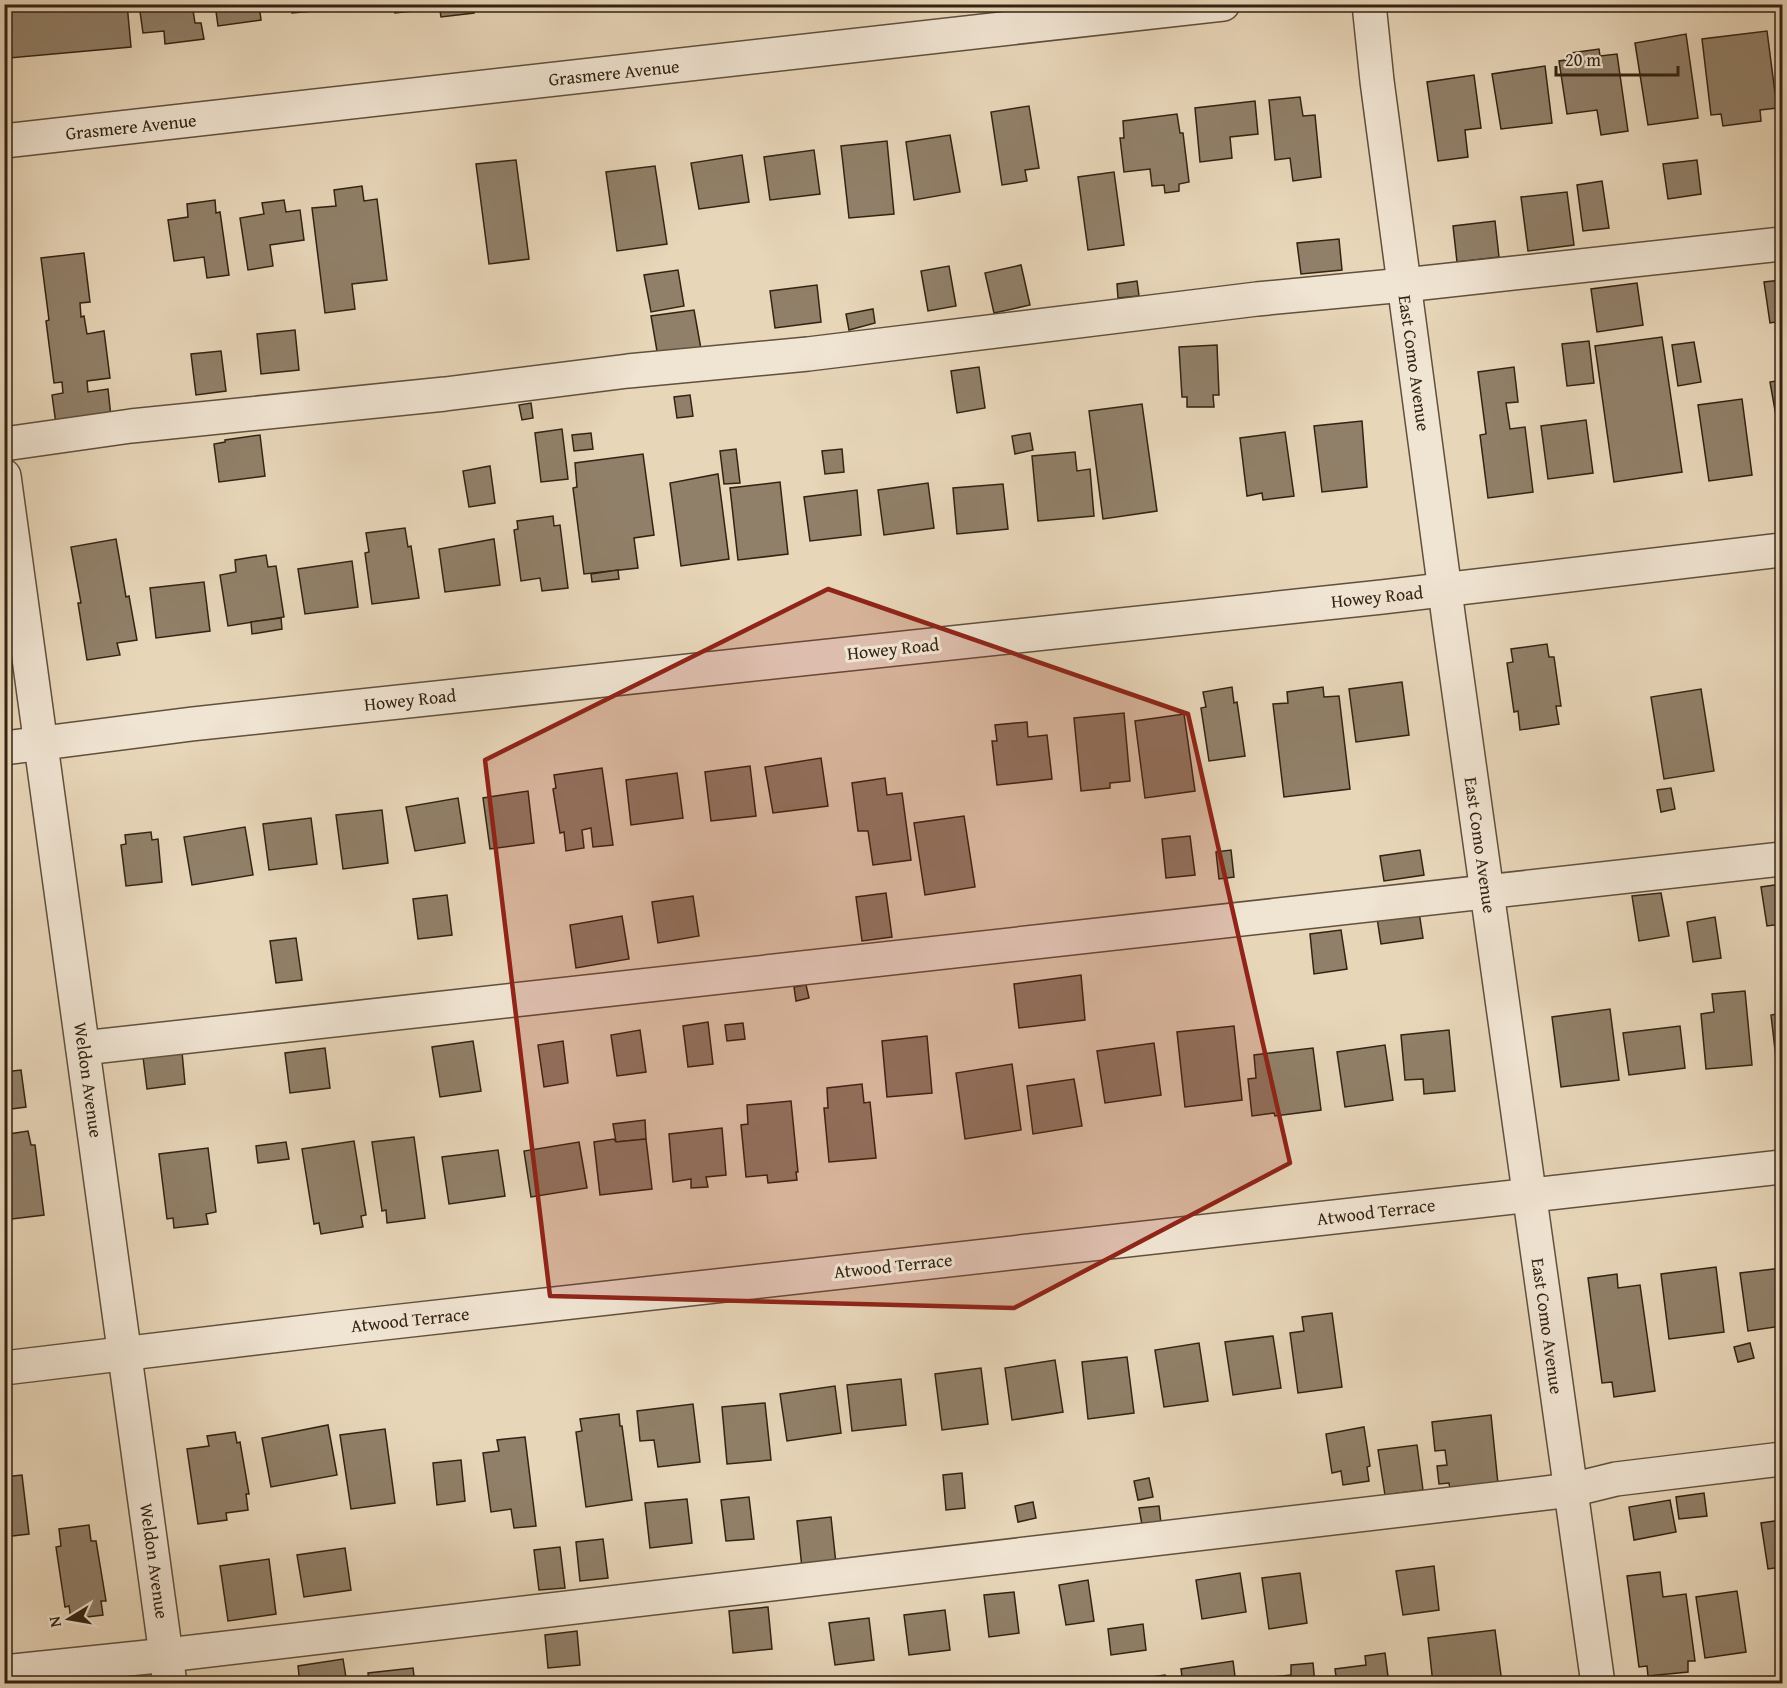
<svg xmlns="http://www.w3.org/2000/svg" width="1787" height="1688" font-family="'Gentium Book Plus',serif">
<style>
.building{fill:#918069;stroke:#322313;stroke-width:1.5}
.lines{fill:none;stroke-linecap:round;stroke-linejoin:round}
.minor-casing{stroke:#60503c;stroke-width:36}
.minor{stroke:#f0e4d2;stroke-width:33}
.marked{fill:#8f2418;fill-opacity:0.2;stroke:#8f2418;stroke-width:4.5;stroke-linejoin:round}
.labels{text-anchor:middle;stroke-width:6;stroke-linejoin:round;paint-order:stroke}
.street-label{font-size:18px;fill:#322313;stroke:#f0e4d2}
</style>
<rect width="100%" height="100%" fill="#e8d6b9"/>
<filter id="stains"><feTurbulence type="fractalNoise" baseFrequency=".00333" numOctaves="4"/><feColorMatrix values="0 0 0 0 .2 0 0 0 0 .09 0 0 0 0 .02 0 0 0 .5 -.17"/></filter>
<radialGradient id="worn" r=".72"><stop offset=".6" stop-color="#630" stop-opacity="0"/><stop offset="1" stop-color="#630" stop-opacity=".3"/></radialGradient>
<g class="building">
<polygon points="4,4 127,4 131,47 9,58"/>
<polygon points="139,4 192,4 195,23 201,23 204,39 165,44 164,31 143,33"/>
<polygon points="215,4 259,4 261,20 218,26"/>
<polygon points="291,4 338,4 338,9 292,13"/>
<polygon points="394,4 422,4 422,10 395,13"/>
<polygon points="439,4 473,4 474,13 441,17"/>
<polygon points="1767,31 1777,108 1760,110 1761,121 1723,126 1721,114 1711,115 1702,39"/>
<polygon points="1686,34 1698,118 1648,125 1635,43"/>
<polygon points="1599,49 1600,56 1617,54 1628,131 1601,135 1597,110 1567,114 1559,61 1572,59 1571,53"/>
<polygon points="1545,66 1552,123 1501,129 1492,74"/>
<polygon points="1474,75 1481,128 1465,130 1468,157 1438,161 1427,82"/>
<polygon points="1300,97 1303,116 1315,115 1321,177 1293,181 1290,158 1275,160 1269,100"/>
<polygon points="1255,101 1258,134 1230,137 1232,158 1200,162 1195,108"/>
<polygon points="1029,106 1039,168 1025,170 1027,181 1002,185 991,112"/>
<polygon points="1177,114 1180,133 1183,133 1189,182 1179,184 1179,191 1165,193 1164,185 1152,186 1150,169 1124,172 1120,138 1124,138 1123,121"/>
<polygon points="950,135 960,192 914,200 906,142"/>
<polygon points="887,141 894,214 849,218 841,146"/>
<polygon points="814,150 820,194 770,200 764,157"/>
<polygon points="742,155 749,202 699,209 691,163"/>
<polygon points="516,160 529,259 489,264 476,164"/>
<polygon points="1697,160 1701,194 1668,199 1663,164"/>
<polygon points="655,166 667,244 617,251 606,172"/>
<polygon points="1114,172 1124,245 1088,250 1078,177"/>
<polygon points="1602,181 1609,228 1583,231 1577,185"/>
<polygon points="362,186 364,201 377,199 387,280 352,284 355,309 325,313 312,208 336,206 334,190"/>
<polygon points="1567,192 1574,245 1528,251 1521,197"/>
<polygon points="215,200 216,213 220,212 229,275 207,278 204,257 174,261 168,220 188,217 187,204"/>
<polygon points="284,200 286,212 300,210 304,240 270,245 273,266 248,270 240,218 264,214 262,203"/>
<polygon points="1495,221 1499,257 1457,262 1453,226"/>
<polygon points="1339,239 1342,270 1301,274 1297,243"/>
<polygon points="84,253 90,302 80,303 81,317 84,316 87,334 104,331 110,378 87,381 88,392 108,389 111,417 56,424 52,395 63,393 62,382 54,383 46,321 49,320 41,258"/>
<polygon points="1021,265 1030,305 994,313 985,273"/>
<polygon points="949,266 956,306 928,311 921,271"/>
<polygon points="678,270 684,306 651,312 644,275"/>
<polygon points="1782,280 1782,321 1770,323 1764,282"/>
<polygon points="1137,281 1139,296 1118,298 1117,284"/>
<polygon points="1637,283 1643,325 1597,332 1591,289"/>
<polygon points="817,285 821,322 775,328 770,291"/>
<polygon points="873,309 875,323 849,330 846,314"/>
<polygon points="694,310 701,349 658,357 651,316"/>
<polygon points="295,330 299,370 261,374 257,334"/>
<polygon points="1662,337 1682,472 1614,482 1595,346"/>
<polygon points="1589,341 1594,383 1567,386 1562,344"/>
<polygon points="1694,342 1701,382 1678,386 1672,345"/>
<polygon points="1217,345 1219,395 1213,395 1214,407 1187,407 1187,397 1182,397 1179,347"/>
<polygon points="221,351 226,391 196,395 191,354"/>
<polygon points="979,367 985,408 957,413 951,371"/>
<polygon points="1514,367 1518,402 1506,403 1510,429 1525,427 1533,492 1488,498 1480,435 1486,434 1478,372"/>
<polygon points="1782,380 1782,414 1776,416 1770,382"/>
<polygon points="690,395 693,416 677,418 674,397"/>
<polygon points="1742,399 1752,475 1709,481 1698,405"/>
<polygon points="531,403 533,418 522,420 519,405"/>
<polygon points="1142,404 1157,511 1103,519 1089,411"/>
<polygon points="1586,420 1593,473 1548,479 1541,426"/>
<polygon points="1362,421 1367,487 1322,492 1314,426"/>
<polygon points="562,429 568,479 541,482 535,433"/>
<polygon points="1285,432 1294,496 1263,500 1262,493 1247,496 1240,438"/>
<polygon points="591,433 593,449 574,451 572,435"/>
<polygon points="1030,433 1033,450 1015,454 1012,436"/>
<polygon points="260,435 265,476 219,482 214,444 225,442 225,440"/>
<polygon points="736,449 740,483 724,484 720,451"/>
<polygon points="842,449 844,472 825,474 822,451"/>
<polygon points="1075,452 1077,471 1090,469 1094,516 1038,521 1032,456"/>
<polygon points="643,454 654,535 634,538 638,568 584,574 573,488 577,487 575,463"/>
<polygon points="490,466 495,503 469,507 463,471"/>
<polygon points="718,474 729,559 681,566 670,483"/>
<polygon points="780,482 788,554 738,560 730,488"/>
<polygon points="928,483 934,528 884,535 878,490"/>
<polygon points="1003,484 1008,529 957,534 953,488"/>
<polygon points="857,490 861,535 810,541 804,497"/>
<polygon points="553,516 554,526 560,525 568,588 542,591 540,578 521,581 514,530 518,529 517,521"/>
<polygon points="405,528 408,547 411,546 419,598 372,604 365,553 369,552 366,533"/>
<polygon points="116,539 126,597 129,596 137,640 117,643 120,655 87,660 78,603 81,603 71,547"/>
<polygon points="494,539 500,585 445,592 439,549"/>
<polygon points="266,555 268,567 276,566 284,617 228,626 220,575 236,572 235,560"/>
<polygon points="352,561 358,607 305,614 298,569"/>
<polygon points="618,570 619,579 592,582 591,574"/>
<polygon points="204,582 210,631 156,638 150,588"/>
<polygon points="281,618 282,629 252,634 251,622"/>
<polygon points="1547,644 1549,657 1554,657 1561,706 1556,706 1559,724 1520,730 1518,711 1514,712 1507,663 1513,662 1511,649"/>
<polygon points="1402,682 1409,735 1356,742 1349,689"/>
<polygon points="1232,687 1234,703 1237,702 1245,756 1209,761 1201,708 1206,707 1203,692"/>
<polygon points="1323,687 1324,697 1339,696 1350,789 1284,797 1273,704 1288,703 1287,692"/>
<polygon points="1701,689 1714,771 1664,779 1651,697"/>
<polygon points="1124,713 1130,781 1110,783 1110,788 1081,791 1074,718"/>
<polygon points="1184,714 1195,791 1145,798 1135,721"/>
<polygon points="1027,722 1028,737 1047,735 1052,779 997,785 992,741 997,741 995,725"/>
<polygon points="821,758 828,806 773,813 765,767"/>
<polygon points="750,766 756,816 711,821 705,772"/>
<polygon points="602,768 613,845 593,847 591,828 582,830 584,848 566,851 564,832 560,833 553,789 556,788 554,775"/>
<polygon points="677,773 683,818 631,825 626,780"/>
<polygon points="885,778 887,795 902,793 911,860 873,865 868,831 858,831 852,783"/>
<polygon points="1671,788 1675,809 1661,812 1657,790"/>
<polygon points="528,791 534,843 490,849 483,798"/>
<polygon points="458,798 465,843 415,851 406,807"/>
<polygon points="382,810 388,863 343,869 336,815"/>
<polygon points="964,816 975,887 925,895 914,823"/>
<polygon points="311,818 317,864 269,870 263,824"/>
<polygon points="245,827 253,875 192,885 184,837"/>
<polygon points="151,832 152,840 158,839 162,882 126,886 121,845 126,844 125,835"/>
<polygon points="1190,836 1195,875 1166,878 1162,839"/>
<polygon points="1231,850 1234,877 1219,879 1216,852"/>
<polygon points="1420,850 1424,875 1384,881 1380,856"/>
<polygon points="1782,884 1782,924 1767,926 1761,887"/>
<polygon points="886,893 892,937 862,941 856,897"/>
<polygon points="1661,893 1669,936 1639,941 1632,896"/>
<polygon points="447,895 452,935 418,939 413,899"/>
<polygon points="693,896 699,936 658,943 652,902"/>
<polygon points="1419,912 1423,938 1381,944 1377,918"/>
<polygon points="622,916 629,959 576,968 570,925"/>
<polygon points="1715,917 1721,958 1693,962 1687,922"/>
<polygon points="1341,930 1347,969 1314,974 1310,934"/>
<polygon points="296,938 302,980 276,983 270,941"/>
<polygon points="1081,975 1085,1020 1019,1028 1014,984"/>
<polygon points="806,985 809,998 796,1001 794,987"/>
<polygon points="1745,991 1752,1065 1706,1069 1701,1014 1714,1012 1712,994"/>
<polygon points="1610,1009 1619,1080 1561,1087 1552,1017"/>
<polygon points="1782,1013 1782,1066 1777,1067 1771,1015"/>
<polygon points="708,1022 713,1064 688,1067 683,1026"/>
<polygon points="743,1023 745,1039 727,1041 725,1025"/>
<polygon points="1234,1026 1242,1100 1185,1107 1177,1032"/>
<polygon points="1680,1026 1685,1068 1629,1075 1623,1033"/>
<polygon points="640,1030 646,1072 617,1076 611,1035"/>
<polygon points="1449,1030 1455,1091 1424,1094 1423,1079 1405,1080 1401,1035"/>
<polygon points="927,1036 932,1093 887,1097 882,1041"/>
<polygon points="473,1041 481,1091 440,1097 432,1047"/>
<polygon points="563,1041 568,1083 544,1087 538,1045"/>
<polygon points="1154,1043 1161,1095 1105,1103 1097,1051"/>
<polygon points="1385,1045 1393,1100 1345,1107 1337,1052"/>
<polygon points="325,1048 330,1088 290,1093 285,1053"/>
<polygon points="1313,1048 1321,1110 1275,1116 1274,1113 1252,1116 1248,1079 1256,1078 1254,1055"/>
<polygon points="182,1052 185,1084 147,1089 143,1057"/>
<polygon points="1012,1064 1021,1130 965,1139 956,1073"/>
<polygon points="21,1070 26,1107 4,1110 4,1072"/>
<polygon points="1074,1079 1082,1126 1033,1134 1027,1086"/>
<polygon points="862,1084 864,1103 870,1102 876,1158 829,1162 824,1108 828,1108 827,1088"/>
<polygon points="791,1101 798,1172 796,1172 797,1180 768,1183 767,1175 746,1177 741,1125 748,1124 747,1105"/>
<polygon points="645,1120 646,1139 616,1142 613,1124"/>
<polygon points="722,1128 726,1175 706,1177 708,1187 691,1188 691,1179 673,1182 669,1134"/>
<polygon points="28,1131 31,1145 35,1145 44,1215 4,1220 4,1150 11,1149 9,1134"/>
<polygon points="414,1137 425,1218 387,1223 386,1210 382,1211 372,1142"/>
<polygon points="614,1139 616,1142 646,1139 652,1189 600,1195 594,1142"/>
<polygon points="354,1141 366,1215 361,1216 363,1227 321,1234 319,1223 314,1224 302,1149"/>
<polygon points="286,1142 289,1159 258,1163 256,1146"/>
<polygon points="579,1142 587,1188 531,1197 524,1151"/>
<polygon points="208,1148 216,1212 206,1214 208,1224 174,1228 173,1218 167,1219 159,1154"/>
<polygon points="498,1150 505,1196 449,1204 442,1157"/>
<polygon points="1716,1267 1724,1332 1669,1339 1661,1274"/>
<polygon points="1782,1268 1782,1326 1748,1331 1740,1273"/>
<polygon points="1617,1274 1618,1288 1640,1285 1655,1391 1614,1397 1612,1382 1602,1383 1588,1278"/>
<polygon points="1332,1313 1342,1387 1298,1393 1290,1333 1304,1331 1302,1317"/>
<polygon points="1273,1336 1281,1388 1233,1395 1225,1342"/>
<polygon points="1199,1343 1208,1401 1164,1407 1155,1350"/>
<polygon points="1750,1343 1754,1358 1738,1362 1734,1347"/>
<polygon points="1127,1357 1134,1413 1088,1419 1082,1362"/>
<polygon points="1055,1360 1063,1412 1012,1420 1005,1368"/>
<polygon points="981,1368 988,1424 942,1430 935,1374"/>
<polygon points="901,1379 906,1425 852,1431 847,1385"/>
<polygon points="835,1386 841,1433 787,1441 780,1394"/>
<polygon points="765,1403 771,1460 727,1464 722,1407"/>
<polygon points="693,1404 700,1462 658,1467 654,1440 640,1441 637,1411"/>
<polygon points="619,1414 620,1426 622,1426 632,1500 586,1507 576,1432 582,1431 580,1419"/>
<polygon points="1491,1415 1498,1484 1450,1489 1449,1483 1439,1484 1437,1466 1447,1465 1445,1450 1435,1451 1432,1422"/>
<polygon points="328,1425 337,1475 271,1487 262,1438"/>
<polygon points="1364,1427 1370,1466 1367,1467 1369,1481 1343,1485 1341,1471 1332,1473 1326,1434"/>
<polygon points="385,1429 395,1503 351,1509 340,1435"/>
<polygon points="235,1432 237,1443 240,1442 249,1494 246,1494 248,1510 226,1513 227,1520 198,1524 187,1449 209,1446 207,1436"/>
<polygon points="525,1437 536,1526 514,1528 511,1509 491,1512 483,1453 499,1451 497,1440"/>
<polygon points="1417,1445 1423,1490 1385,1495 1378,1450"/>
<polygon points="461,1460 465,1501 437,1505 433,1463"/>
<polygon points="962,1473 965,1508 946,1510 943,1475"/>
<polygon points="22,1475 29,1534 4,1537 4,1477"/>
<polygon points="1149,1478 1153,1497 1138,1500 1134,1481"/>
<polygon points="1704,1493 1707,1516 1679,1519 1676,1497"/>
<polygon points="749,1497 754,1539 726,1541 721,1500"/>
<polygon points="687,1499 692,1543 650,1548 645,1503"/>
<polygon points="1670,1500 1676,1532 1634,1540 1629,1507"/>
<polygon points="1033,1502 1036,1518 1018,1522 1015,1506"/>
<polygon points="1159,1506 1161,1523 1142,1525 1139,1508"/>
<polygon points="831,1517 836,1564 802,1568 797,1521"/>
<polygon points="1782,1520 1782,1567 1768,1569 1761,1523"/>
<polygon points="89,1525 91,1541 96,1541 106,1601 101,1601 103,1615 71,1619 69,1606 65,1607 56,1547 61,1546 59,1529"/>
<polygon points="603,1539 608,1578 580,1581 576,1542"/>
<polygon points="560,1547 565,1588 539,1590 534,1550"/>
<polygon points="345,1548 351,1590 304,1597 297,1555"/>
<polygon points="269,1559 276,1614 228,1621 220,1566"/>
<polygon points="1434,1566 1439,1610 1403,1615 1396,1571"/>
<polygon points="1660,1572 1663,1597 1686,1594 1695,1661 1688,1661 1688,1672 1648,1676 1647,1666 1639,1667 1627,1576"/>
<polygon points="1240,1573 1246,1612 1202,1619 1196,1580"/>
<polygon points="1300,1573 1307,1623 1269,1629 1262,1578"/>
<polygon points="1088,1580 1094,1621 1066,1625 1059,1585"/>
<polygon points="1737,1591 1746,1652 1705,1658 1696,1597"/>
<polygon points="1014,1592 1019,1633 989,1637 984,1595"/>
<polygon points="768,1607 772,1649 733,1653 729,1611"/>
<polygon points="945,1610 950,1650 909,1655 904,1615"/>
<polygon points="869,1618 874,1660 835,1665 829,1623"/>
<polygon points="1143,1624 1146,1650 1111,1655 1108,1629"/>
<polygon points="1495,1630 1502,1683 1433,1684 1428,1638"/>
<polygon points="577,1631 580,1665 548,1668 545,1635"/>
<polygon points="1385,1653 1389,1684 1337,1684 1335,1669 1366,1665 1365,1656"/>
<polygon points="343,1659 347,1684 300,1684 298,1666"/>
<polygon points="1233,1661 1236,1684 1183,1684 1181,1669"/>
<polygon points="1313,1663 1315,1684 1263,1684 1262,1678 1291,1675 1291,1665"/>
<polygon points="413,1668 415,1684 369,1684 368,1673"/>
<polygon points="1165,1675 1166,1684 1146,1684 1145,1678"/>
<polygon points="112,1677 113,1684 72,1684 71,1683"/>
</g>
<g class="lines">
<g class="minor-casing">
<g id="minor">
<polyline points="1369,4 1377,81 1449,621 1598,1684"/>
<polyline points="4,141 1223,4"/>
<polyline points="4,444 131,426 445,394 628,371 808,354 1257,299 1404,285 1782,244"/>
<polyline points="4,476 170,1684"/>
<polyline points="4,748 192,724 1382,597 1782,550"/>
<polyline points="83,1048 1782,859"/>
<polyline points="4,1368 348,1327 1782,1167"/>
<polyline points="4,1672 167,1655 1571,1490 1616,1479 1782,1459"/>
</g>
</g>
<use href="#minor" class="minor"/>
</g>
<path class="marked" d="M828,589L1188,714L1290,1163L1014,1308L550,1296L485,760Z"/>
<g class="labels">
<g class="street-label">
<text transform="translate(614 73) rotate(-6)" y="6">Grasmere Avenue</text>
<text transform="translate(131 127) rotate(-6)" y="6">Grasmere Avenue</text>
<text transform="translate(1414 363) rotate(82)" y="6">East Como Avenue</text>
<text transform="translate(1377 597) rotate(-6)" y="6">Howey Road</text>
<text transform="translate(893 649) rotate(-6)" y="6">Howey Road</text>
<text transform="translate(410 700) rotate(-6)" y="6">Howey Road</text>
<text transform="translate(1480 845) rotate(82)" y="6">East Como Avenue</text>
<text transform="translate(88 1080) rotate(82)" y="6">Weldon Avenue</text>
<text transform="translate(1376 1212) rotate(-7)" y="6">Atwood Terrace</text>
<text transform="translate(893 1266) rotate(-6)" y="6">Atwood Terrace</text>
<text transform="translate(410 1320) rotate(-6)" y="6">Atwood Terrace</text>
<text transform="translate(1547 1326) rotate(82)" y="6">East Como Avenue</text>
<text transform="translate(154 1561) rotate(82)" y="6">Weldon Avenue</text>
</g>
</g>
<rect width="1787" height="1688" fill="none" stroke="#e8d6b9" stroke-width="24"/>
<rect x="6" y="6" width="1775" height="1676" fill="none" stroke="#322313" stroke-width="3"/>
<rect x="12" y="12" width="1763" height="1664" fill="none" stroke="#322313" stroke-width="1.5"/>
<g transform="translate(69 1619) rotate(259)" stroke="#f0e4d2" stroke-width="4.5" paint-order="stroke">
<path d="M0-4.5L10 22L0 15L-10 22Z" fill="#322313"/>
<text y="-9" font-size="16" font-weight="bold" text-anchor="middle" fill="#322313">N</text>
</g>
<path d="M1556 66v9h122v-9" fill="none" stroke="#322313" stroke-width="3"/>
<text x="1565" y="66" font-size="18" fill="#322313" stroke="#f0e4d2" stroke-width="4.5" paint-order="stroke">20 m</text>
<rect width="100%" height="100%" filter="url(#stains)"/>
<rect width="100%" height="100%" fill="url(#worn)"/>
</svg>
